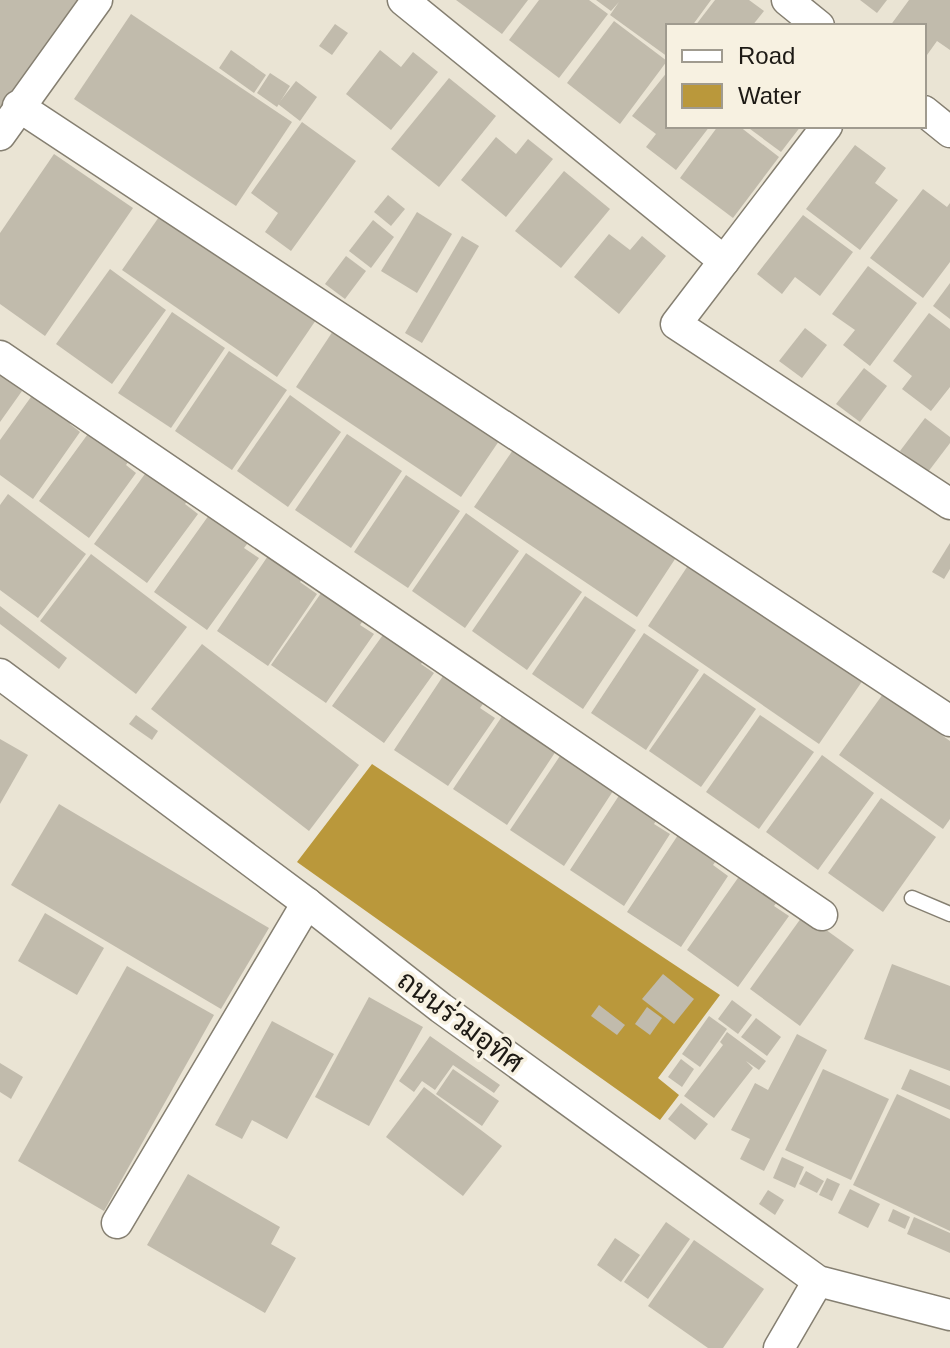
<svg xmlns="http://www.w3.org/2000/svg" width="950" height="1348" font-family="Arial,Sarabun,sans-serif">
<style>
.water{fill:#ba983b}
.building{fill:#c1bbac}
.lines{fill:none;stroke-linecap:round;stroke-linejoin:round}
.service-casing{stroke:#857f71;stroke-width:17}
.minor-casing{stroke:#857f71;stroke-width:33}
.service{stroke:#fff;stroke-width:14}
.minor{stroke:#fff;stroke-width:30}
.labels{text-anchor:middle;stroke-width:7;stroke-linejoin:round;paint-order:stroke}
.street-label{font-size:28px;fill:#1d1a15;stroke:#f7f1e1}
</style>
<rect width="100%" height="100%" fill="#eae4d4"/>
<polygon class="water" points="372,764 720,995 658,1078 679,1095 660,1120 297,862"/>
<g class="building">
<polygon points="0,0 79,0 0,116"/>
<polygon points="456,0 528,0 502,34"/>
<polygon points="539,0 589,0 608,14 559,78 509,40"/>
<polygon points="596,0 711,0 692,26 668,26 668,57 610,15 619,2 611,11"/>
<polygon points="715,0 749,0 764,11 752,26 695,26"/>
<polygon points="860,0 887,0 877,13"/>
<polygon points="909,0 950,0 950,50 937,41 927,55 924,26 890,26"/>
<polygon points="131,14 292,122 236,206 74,99"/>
<polygon points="614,21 667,61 620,124 567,83"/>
<polygon points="335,24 348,33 332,55 319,46"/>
<polygon points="231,50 266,75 254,93 219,68"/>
<polygon points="380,50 401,67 413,52 438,72 391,130 346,94"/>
<polygon points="668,71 668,126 710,126 676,170 646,147 656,134 632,116"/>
<polygon points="270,73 290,86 277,107 257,93"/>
<polygon points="449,78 496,116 439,187 391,149"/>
<polygon points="296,81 317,97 300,121 278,104"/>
<polygon points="302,122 356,161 291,251 265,232 278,213 251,193"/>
<polygon points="718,126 739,126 779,157 733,218 680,178"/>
<polygon points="746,126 801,126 781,152"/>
<polygon points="496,137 516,154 528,139 553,159 506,217 461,180"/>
<polygon points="855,145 886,168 875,183 898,200 860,250 806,209"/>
<polygon points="54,154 133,208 45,336 0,304 0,233"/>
<polygon points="564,171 610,209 561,268 515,231"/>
<polygon points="923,189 947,207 950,203 950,262 923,298 870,258"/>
<polygon points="388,195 405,209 391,226 374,212"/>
<polygon points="417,212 452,234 417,293 381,271"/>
<polygon points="161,214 316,320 277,377 122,270"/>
<polygon points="803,215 853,252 820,296 795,277 782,294 757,274"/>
<polygon points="373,220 394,237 371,268 349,251"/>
<polygon points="609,234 630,250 642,236 666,256 619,314 574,277"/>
<polygon points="462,236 479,246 422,343 405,333"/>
<polygon points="346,256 366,271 345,299 325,284"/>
<polygon points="868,266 917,303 870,366 843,345 855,330 832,314"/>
<polygon points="110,269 166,310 112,384 56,344"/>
<polygon points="950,283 950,319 933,306"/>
<polygon points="172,312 225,348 171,428 118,393"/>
<polygon points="929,313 950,329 950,387 931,411 902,389 912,376 893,361"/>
<polygon points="335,328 501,438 461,497 296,387"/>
<polygon points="805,328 827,345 802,378 779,361"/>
<polygon points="229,351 287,390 232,470 175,431"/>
<polygon points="0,362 15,372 9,381 22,391 0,422"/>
<polygon points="864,368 887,386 860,422 836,404"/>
<polygon points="36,390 75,417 70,424 80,432 33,499 0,475 0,440"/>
<polygon points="290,395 341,432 288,507 237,471"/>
<polygon points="925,418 950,437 950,443 928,472 900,451"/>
<polygon points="93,427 132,456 126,465 136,473 89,538 39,501"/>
<polygon points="347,434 402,471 351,548 295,510"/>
<polygon points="515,447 677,556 637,617 474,507"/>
<polygon points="150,467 191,497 185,504 198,514 147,583 94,544"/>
<polygon points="406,475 460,511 408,588 354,552"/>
<polygon points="8,494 86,554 38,618 0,590 0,505"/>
<polygon points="214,508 253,536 244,548 259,558 207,630 154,592"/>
<polygon points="466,513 519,551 465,628 412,591"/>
<polygon points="950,543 950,569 944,579 932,572"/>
<polygon points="272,550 306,573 300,582 317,594 268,666 217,631"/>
<polygon points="526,553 582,592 527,670 472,631"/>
<polygon points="91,554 187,627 136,694 40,621"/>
<polygon points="691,561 863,680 819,744 648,626"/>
<polygon points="326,586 367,615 360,625 374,634 326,703 271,665"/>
<polygon points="585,596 636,630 583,709 532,674"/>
<polygon points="0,606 67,658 59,669 0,624"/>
<polygon points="390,625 429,653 421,664 434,673 384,743 332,706"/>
<polygon points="644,633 699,670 646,750 591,713"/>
<polygon points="202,644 359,765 309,831 151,709"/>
<polygon points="447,670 488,697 480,708 495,718 448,786 394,750"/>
<polygon points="704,673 756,709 701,787 649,751"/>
<polygon points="883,694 950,741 950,819 943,829 839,755"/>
<polygon points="505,712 558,748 507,825 453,789"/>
<polygon points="136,715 158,731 152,740 129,724"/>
<polygon points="760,715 814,752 759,829 706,792"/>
<polygon points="0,739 28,755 0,804"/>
<polygon points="562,753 615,788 564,866 510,830"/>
<polygon points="822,755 874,793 818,870 766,832"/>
<polygon points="622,791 659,816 654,824 670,834 624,906 570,870"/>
<polygon points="881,798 936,837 883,912 828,873"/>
<polygon points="59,804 269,928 221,1009 11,885"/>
<polygon points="682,829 720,855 713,865 728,876 681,947 627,912"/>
<polygon points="745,868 782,895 774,906 789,916 738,987 687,950"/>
<polygon points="45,913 104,948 77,995 18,961"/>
<polygon points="804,914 854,950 800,1026 750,989"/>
<polygon points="892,964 950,986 950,1071 864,1039"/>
<polygon points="127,966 214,1015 104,1211 18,1161"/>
<polygon points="663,974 694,999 674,1024 642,999"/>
<polygon points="369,997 423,1027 369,1126 315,1097"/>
<polygon points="732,1000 752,1015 738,1034 718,1019"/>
<polygon points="599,1005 625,1025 617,1035 591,1016"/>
<polygon points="647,1007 662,1018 650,1035 635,1024"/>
<polygon points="709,1016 727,1029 700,1067 682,1054"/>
<polygon points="756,1018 781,1037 767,1056 741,1037"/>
<polygon points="272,1021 334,1054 287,1139 252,1120 242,1139 215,1125"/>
<polygon points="727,1032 766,1061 759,1070 746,1061 753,1068 714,1118 684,1096 723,1045 720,1042"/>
<polygon points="797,1034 827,1050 764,1171 740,1159 750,1139 731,1130 755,1083 768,1090"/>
<polygon points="430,1036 500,1085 494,1093 453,1065 435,1090 422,1081 414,1092 399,1081"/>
<polygon points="681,1059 694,1069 682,1087 668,1077"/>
<polygon points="0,1063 23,1077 11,1099 0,1092"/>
<polygon points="453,1069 499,1101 482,1126 436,1094"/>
<polygon points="823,1069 889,1099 851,1180 785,1150"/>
<polygon points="910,1069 950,1086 950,1110 901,1089"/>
<polygon points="424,1087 502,1146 463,1196 386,1137"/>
<polygon points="897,1094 950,1119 950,1231 853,1185"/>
<polygon points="681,1103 708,1124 695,1140 668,1119"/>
<polygon points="782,1157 804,1167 795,1188 773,1178"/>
<polygon points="806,1171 824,1181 817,1193 799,1184"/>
<polygon points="188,1174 280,1227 271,1244 296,1258 265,1313 147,1245"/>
<polygon points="827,1178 840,1184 832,1201 819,1195"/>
<polygon points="850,1189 880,1204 868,1228 838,1213"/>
<polygon points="768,1190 784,1200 775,1215 759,1204"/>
<polygon points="893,1209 910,1217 905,1229 888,1221"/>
<polygon points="914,1217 950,1233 950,1253 907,1234"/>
<polygon points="666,1222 690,1239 648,1299 624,1282"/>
<polygon points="615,1238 640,1255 621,1282 597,1265"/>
<polygon points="694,1240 764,1289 723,1348 708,1348 648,1306"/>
</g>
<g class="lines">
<g class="service-casing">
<polyline id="service" points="912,898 950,914"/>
</g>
<g class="minor-casing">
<g id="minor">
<polyline points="403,0 724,261"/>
<polyline points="787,0 819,26"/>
<polyline points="18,106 950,721"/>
<polyline points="924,111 950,132"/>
<polyline points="827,126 676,324 950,504"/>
<polyline points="0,135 97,0"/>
<polyline points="0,356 822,915"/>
<polyline points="0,674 307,903 441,1008 818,1281 950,1315"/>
<polyline points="117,1223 307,903"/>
<polyline points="779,1348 818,1281"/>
</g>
</g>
<use href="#service" class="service"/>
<use href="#minor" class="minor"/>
</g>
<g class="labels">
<g class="street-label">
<text transform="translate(461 1021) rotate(37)" y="10">ถนนร่วมอุทิศ</text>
</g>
</g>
<rect x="666" y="24" width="260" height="104" fill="#f7f1e1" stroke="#a09b8f" stroke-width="2"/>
<rect x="682" y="50" width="40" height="12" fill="#ffffff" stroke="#a09b8f" stroke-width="2"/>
<text x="738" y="64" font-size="24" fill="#1d1a15">Road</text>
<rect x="682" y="84" width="40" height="24" fill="#ba983b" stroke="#a09b8f" stroke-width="2"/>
<text x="738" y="104" font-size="24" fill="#1d1a15">Water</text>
</svg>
